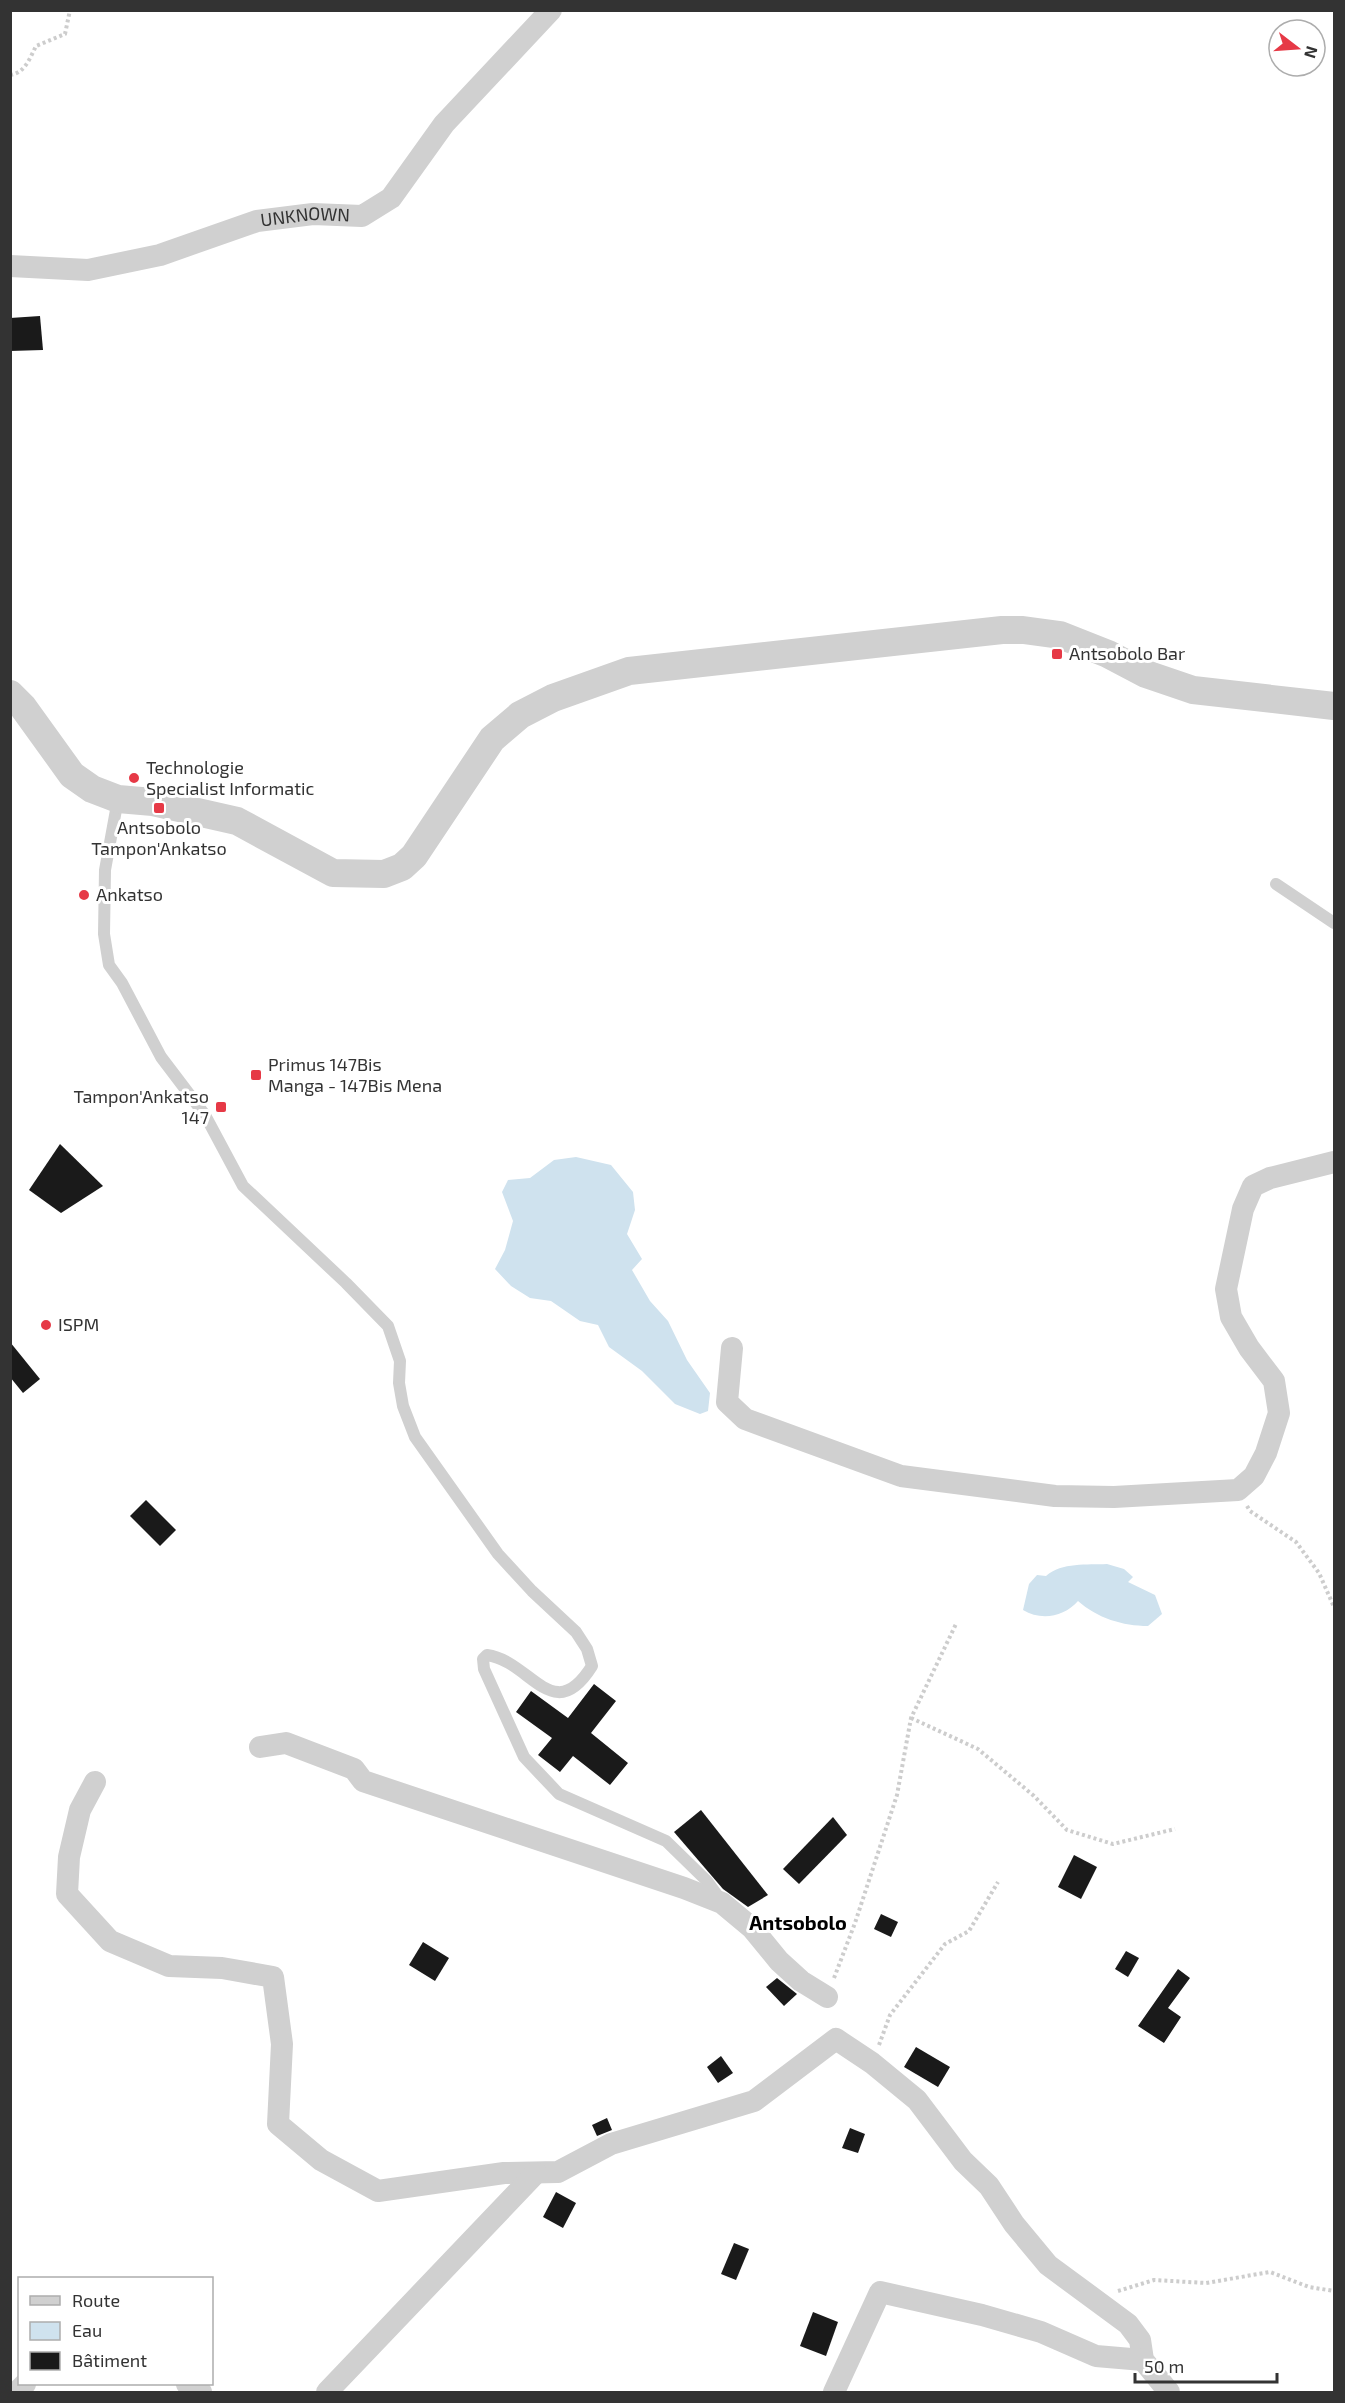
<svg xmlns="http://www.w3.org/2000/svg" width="1345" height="2403" font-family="'Exo 2',sans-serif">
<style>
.water{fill:#cfe2ee}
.building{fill:#1a1a1a}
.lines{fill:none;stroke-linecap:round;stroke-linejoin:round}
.path{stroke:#cdcdcd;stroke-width:4;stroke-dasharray:3 3;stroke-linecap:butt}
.service{stroke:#d0d0d0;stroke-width:12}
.minor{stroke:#d0d0d0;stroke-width:22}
.tertiary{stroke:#d0d0d0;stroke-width:28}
.poi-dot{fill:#e63946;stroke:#fff;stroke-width:2}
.labels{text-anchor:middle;stroke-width:6;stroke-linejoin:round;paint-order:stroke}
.street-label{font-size:18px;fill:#333;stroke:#fff}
.poi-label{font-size:18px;fill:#333;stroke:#fff;text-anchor:start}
.neighbourhood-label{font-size:20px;font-weight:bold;fill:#000;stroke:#fff}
</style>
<rect width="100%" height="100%" fill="#fff"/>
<g class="water">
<polygon points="576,1157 611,1165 633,1192 635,1210 627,1234 642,1259 632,1270 650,1301 668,1321 687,1360 710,1393 708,1411 700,1414 675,1404 642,1371 609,1347 598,1325 580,1321 551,1301 530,1298 511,1286 495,1269 505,1250 513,1221 502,1192 508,1180 530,1178 554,1160"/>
<path d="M1107,1564L1124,1569L1133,1577L1128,1582L1155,1595L1162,1614L1148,1626C1123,1626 1097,1618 1078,1601C1064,1617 1041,1621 1023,1610L1029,1584L1037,1575L1046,1576C1062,1562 1087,1565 1107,1564Z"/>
</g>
<g class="building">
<polygon points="40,316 43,350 10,351 10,318"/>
<polygon points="60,1144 103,1186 61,1213 29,1190"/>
<polygon points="10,1342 40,1379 23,1393 10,1377"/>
<polygon points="146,1500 176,1530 160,1546 130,1516"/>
<polygon points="594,1684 616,1701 591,1733 628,1763 610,1785 573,1756 560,1772 538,1755 552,1738 516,1712 531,1691 568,1718"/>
<polygon points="701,1810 768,1895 748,1907 723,1889 674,1832"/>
<polygon points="833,1817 847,1835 799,1884 783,1869"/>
<polygon points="1074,1855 1097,1867 1081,1899 1058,1887"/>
<polygon points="881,1914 898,1922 891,1937 874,1929"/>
<polygon points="423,1942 449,1958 435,1981 409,1965"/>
<polygon points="1126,1951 1139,1958 1128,1977 1115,1969"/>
<polygon points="1178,1969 1190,1978 1168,2008 1181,2017 1164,2043 1138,2026"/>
<polygon points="777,1978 797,1994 784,2006 766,1987"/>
<polygon points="916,2047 950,2067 938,2087 904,2067"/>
<polygon points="721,2056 733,2073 718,2083 707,2067"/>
<polygon points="607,2118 612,2130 597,2136 592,2125"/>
<polygon points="850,2128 865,2134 858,2153 842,2148"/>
<polygon points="556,2192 576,2203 563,2228 543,2217"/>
<polygon points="734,2243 749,2249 736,2280 721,2274"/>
<polygon points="813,2312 838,2322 826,2356 800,2346"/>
</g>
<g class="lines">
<g class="path">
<path d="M10,75C25,73 30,58 36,46L65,34L70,10"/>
<polyline points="1247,1506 1250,1511 1296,1542 1319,1573 1334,1607"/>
<polyline points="911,1718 978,1749 1034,1796 1067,1830 1113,1844 1175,1829"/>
<polyline points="834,1978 855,1923 897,1795 911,1718 956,1624"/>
<polyline points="879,2045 890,2015 945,1944 969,1931 998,1882"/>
<polyline points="1118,2291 1154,2280 1206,2283 1270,2272 1309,2287 1334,2291"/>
</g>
<g class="service">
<path d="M118,799L105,870L104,934L109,965L122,983L161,1057L205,1115L243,1186L346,1283L388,1326L400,1361L399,1383L403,1406L415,1437L498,1554L532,1591L576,1632L587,1649L592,1666C553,1728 531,1661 487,1655L483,1659L484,1669L524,1757L559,1794L666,1841L707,1881L720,1899"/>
<polyline points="1276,884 1334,923"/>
</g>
<g class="minor">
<path id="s1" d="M10,266L88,270L160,255L257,221L313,214L362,216L391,198L444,124L551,10"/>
<polyline points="732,1348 727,1402 745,1419 901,1476 1055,1496 1114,1497 1238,1490 1254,1476 1266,1453 1279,1413 1274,1381 1249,1348 1231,1317 1226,1289 1243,1209 1253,1186 1270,1178 1334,1162"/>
<polyline points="260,1747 286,1743 354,1769 363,1781 684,1888 722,1903 752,1928 779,1961 801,1981 827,1997"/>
<polyline points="95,1782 80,1810 69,1857 67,1894 110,1941 169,1966 222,1968 273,1977 282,2044 278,2124 321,2160 378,2191 504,2173 558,2172 611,2144 754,2101 836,2039 872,2063 917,2100 963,2161 989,2186 1014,2224 1048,2265 1128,2324 1140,2340 1143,2360 1169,2392"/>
<polyline points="187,2384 201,2392"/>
<polyline points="17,2392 25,2384"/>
<polyline points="327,2392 536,2173"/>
<polyline points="834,2392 880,2292 982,2315 1041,2332 1096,2356 1143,2360"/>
</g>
<polyline class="tertiary" points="10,694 23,707 72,775 92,789 118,799 153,802 237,821 333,873 384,874 402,867 414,856 492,739 520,715 553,698 629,671 1002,630 1023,630 1060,635 1108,654 1146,674 1193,690 1334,706"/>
</g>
<g class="poi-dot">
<rect x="1051" y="648" width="12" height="12" rx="3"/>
<circle cx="134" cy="778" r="6"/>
<rect x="153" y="802" width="12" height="12" rx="3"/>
<circle cx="84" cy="895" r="6"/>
<rect x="250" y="1069" width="12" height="12" rx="3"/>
<rect x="215" y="1101" width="12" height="12" rx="3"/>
<circle cx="46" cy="1325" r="6"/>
</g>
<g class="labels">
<g class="street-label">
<text dy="6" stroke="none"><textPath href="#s1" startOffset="303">UNKNOWN</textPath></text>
</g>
<g class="poi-label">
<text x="1069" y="660">Antsobolo Bar</text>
<text x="146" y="774">Technologie<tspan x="146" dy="21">Specialist Informatic</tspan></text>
<text x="159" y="834" text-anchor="middle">Antsobolo<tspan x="159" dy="21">Tampon'Ankatso</tspan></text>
<text x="96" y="901">Ankatso</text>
<text x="268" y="1071">Primus 147Bis<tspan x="268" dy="21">Manga - 147Bis Mena</tspan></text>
<text x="209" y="1103" text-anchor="end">Tampon'Ankatso<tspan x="209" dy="21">147</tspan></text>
<text x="58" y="1331">ISPM</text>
</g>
<g class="neighbourhood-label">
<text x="798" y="1930">Antsobolo</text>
</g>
</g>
<rect width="1345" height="2403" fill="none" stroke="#333333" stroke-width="24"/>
<rect x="18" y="2277" width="195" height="108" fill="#ffffff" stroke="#adadad" stroke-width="1.5"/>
<rect x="30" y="2296" width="30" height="9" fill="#d0d0d0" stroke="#adadad" stroke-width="1.5"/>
<text x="72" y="2307" font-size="18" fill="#333333">Route</text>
<rect x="30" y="2322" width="30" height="18" fill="#cfe2ee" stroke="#adadad" stroke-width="1.5"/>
<text x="72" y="2337" font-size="18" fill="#333333">Eau</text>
<rect x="30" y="2352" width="30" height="18" fill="#1a1a1a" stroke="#adadad" stroke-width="1.5"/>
<text x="72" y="2367" font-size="18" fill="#333333">Bâtiment</text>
<g transform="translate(1297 48) rotate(107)"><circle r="28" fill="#ffffff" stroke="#adadad" stroke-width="1.5"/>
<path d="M0-4.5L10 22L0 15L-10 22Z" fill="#e63946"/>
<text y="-9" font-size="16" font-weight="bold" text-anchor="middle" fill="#333333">N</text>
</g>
<path d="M1135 2373v9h142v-9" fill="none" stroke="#333333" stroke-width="3"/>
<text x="1144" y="2373" font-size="18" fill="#333333" stroke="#ffffff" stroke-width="4.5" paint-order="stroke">50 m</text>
</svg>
